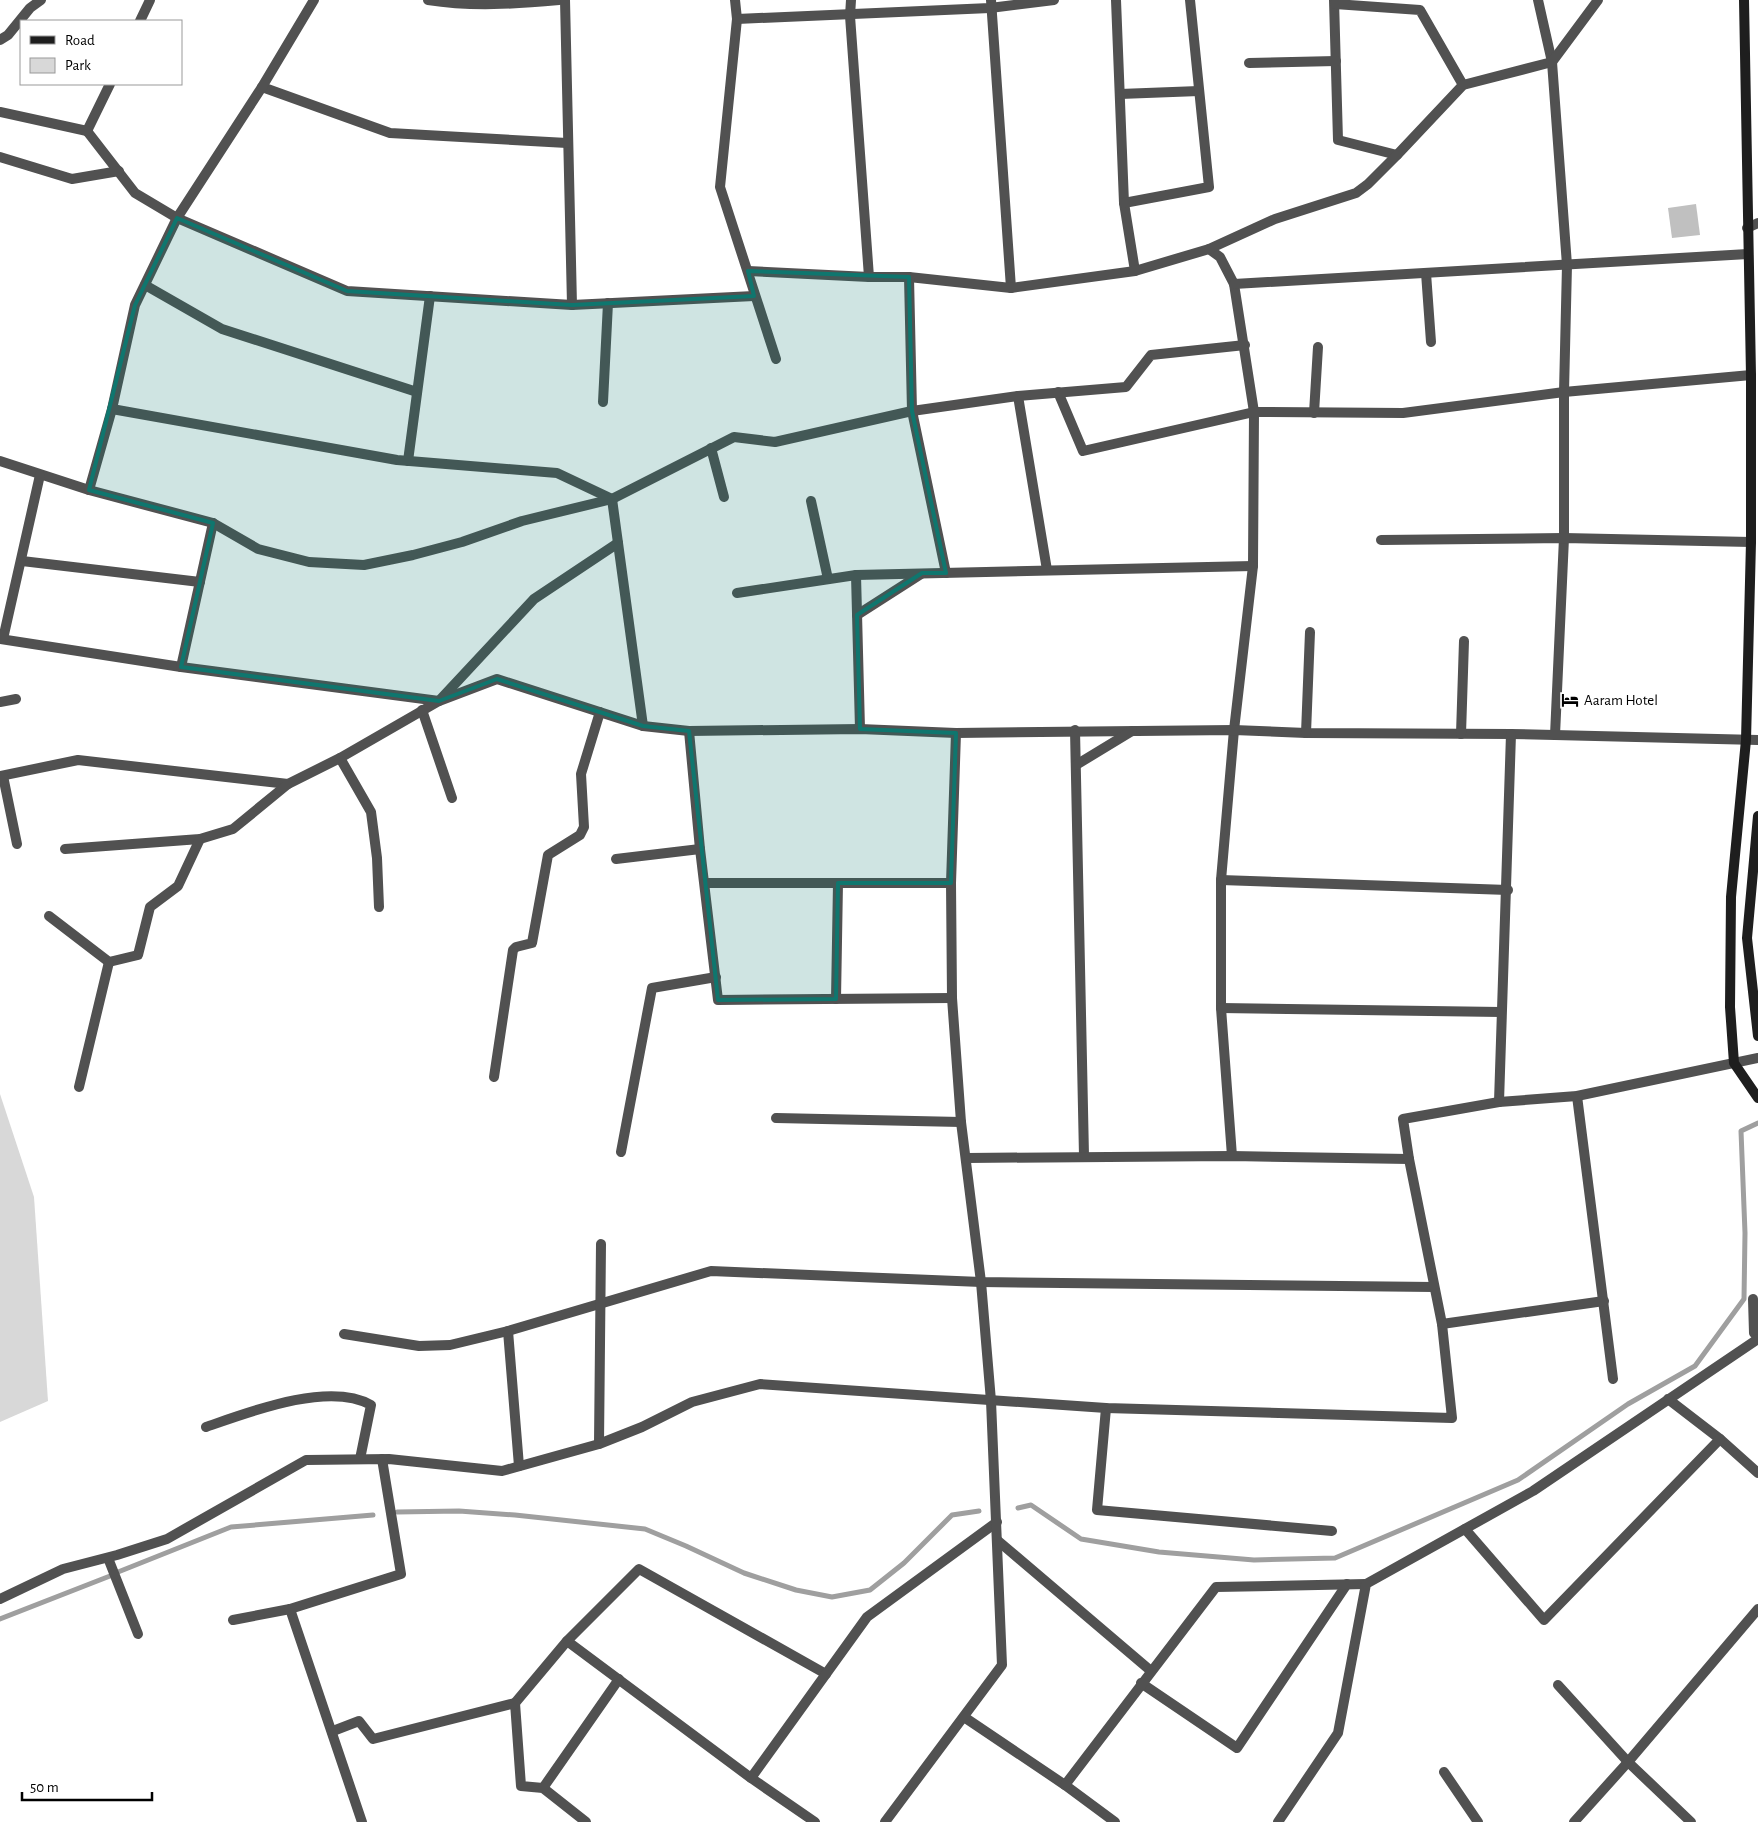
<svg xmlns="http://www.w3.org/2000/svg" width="1758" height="1822" font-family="'Alegreya Sans',sans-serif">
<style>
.green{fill:#d8d8d8}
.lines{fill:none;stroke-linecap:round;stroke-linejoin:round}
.stream{stroke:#9f9f9f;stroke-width:5}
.building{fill:#c0c0c0}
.street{stroke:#515151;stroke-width:10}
.secondary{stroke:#1e1e1e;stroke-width:10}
.marked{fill:#0f766e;fill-opacity:0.2;stroke:#0f766e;stroke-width:4;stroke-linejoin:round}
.labels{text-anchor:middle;stroke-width:5;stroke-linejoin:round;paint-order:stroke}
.poi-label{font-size:15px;fill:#000;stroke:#fff;text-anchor:start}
</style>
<rect width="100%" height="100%" fill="#fff"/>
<polygon class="green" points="0,1094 34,1197 48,1401 0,1422"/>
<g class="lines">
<g class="stream">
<polyline points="1018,1508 1031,1505 1081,1539 1159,1552 1254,1560 1335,1558 1518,1480 1628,1404 1695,1366 1744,1299 1745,1233 1741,1131 1758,1123"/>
<polyline points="397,1512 459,1511 515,1515 645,1529 686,1546 744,1573 796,1590 832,1597 870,1590 904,1563 952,1515 979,1511"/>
<polyline points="118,1572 231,1527 373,1515"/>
<polyline points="0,1619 110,1576"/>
</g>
</g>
<polygon class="building" points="1696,204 1700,235 1672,238 1668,208"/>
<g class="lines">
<g class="street">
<path d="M428,0C472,7 515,4 559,0"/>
<polyline points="565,0 572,305"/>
<polyline points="735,0 737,19 720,187 776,359"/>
<polyline points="851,0 850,16 869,277"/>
<polyline points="991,0 1011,288"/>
<polyline points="1116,0 1124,203 1135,271"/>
<polyline points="1334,0 1338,140 1397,155"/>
<polyline points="1538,0 1552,62 1567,265 1564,392 1751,375"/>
<polyline points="1335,4 1420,10 1463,85"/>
<polyline points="737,19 990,8 1054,0"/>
<polyline points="140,21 150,0"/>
<polyline points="0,40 8,35 30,8 41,0"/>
<polyline points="1249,63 1336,61"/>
<polyline points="110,84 87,131 135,193 177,218 347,291 572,305 754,296"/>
<polyline points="262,87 390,133 567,143"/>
<polyline points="1120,94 1199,91"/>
<polyline points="0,112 87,131"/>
<polyline points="0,157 72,179 119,171"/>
<polyline points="1124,203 1209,187 1190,0"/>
<polyline points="1747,228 1758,223"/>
<polyline points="1209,249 1220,257 1234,284 1254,412 1253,566 1234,730 1221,880 1221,1008 1232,1156"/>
<polyline points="748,271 869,277 909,277 1011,288 1135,271 1209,249 1275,219 1356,193 1368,184 1397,155 1463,85 1552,62 1598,0"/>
<polyline points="1426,273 1431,342"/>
<polyline points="909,277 912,411 946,573"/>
<polyline points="1234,284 1748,254"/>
<polyline points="145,285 222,329 417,392"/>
<polyline points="1058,392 1083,451 1254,412 1403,413 1564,392 1564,538 1555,735"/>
<polyline points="1018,396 1047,570"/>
<polyline points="603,402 608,303"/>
<polyline points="112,409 397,460 557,473 612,499 643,726"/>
<polyline points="1314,413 1318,347"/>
<polyline points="711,448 724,497"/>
<polyline points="0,461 89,490 213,523 258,549 309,562 364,565 413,555 462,542 522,521 612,499 734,437 775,442 912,411 1018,396 1126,387 1151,355 1245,345"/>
<polyline points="408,461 430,296"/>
<polyline points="89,490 112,409 135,305 177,218 262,87 314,0"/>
<polyline points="811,501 828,579"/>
<polyline points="1381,540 1564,538 1751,542"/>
<polyline points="22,561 200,582"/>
<polyline points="856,575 860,729"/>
<polyline points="737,593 856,575 1253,566"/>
<polyline points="857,615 921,574"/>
<polyline points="0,639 181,667 439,701 497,679 643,726 689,731 860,729 956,733 1234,730 1306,733 1511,734 1758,740"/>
<polyline points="3,639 40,475"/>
<polyline points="181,667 213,523"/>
<polyline points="0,702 16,699"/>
<polyline points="422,710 452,798"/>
<polyline points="1075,730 1084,1156"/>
<polyline points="689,731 700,849 718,1000 952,998"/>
<polyline points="1306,733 1310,632"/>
<polyline points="1461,734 1464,641"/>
<polyline points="340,758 371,812 377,858 379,907"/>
<polyline points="1076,765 1132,731"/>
<polyline points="0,776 78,760 288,784"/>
<polyline points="3,776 17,844"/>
<polyline points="65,849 200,839 233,829 288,784 340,758 439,701 534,599 618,543"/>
<polyline points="616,859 700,849"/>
<polyline points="1221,880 1508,890"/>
<polyline points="705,883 951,883"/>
<polyline points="49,916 109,962 138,955 150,907 178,886 200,839"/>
<polyline points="836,999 838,883"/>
<polyline points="1221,1008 1501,1012"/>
<polyline points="494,1077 513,950 516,947 532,943 548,855 580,835 584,827 581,774 600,712"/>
<polyline points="79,1087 109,962"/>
<polyline points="1577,1096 1613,1379"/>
<polyline points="1499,1102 1511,734"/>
<polyline points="776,1118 961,1122"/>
<polyline points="621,1152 652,988 716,977"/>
<polyline points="967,1158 1232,1156 1409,1159"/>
<polyline points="1753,1299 1754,1333 1758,1337"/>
<polyline points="1442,1324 1604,1301"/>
<polyline points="508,1331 519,1466"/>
<polyline points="344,1334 419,1346 450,1345 508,1331 711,1271 981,1282 1434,1287"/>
<polyline points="1668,1399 1720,1439 1758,1473"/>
<polyline points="1106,1408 1097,1510 1332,1531"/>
<path d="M206,1427C249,1412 329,1381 371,1405L360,1459"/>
<polyline points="599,1444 601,1244"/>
<polyline points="1465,1529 1544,1620 1720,1439"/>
<polyline points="997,1540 1151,1671"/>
<polyline points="108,1558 138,1634"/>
<polyline points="0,1599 63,1569 117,1555 167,1539 306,1460 389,1459 502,1471 599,1444 642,1427 692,1402 760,1384 1106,1408 1452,1418 1442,1324 1409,1159 1403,1119 1499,1102 1577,1096 1758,1058"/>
<polyline points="290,1609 362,1822"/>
<polyline points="233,1620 290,1609 401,1574 382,1459"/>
<polyline points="567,1641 751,1778 815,1822"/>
<polyline points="1141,1683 1237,1748 1347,1584"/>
<polyline points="1558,1685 1628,1762 1691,1822"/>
<polyline points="515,1703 567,1641 639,1569 826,1674"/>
<polyline points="964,1717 1065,1785 1115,1822"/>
<polyline points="333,1731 359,1721 373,1739 515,1703 521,1786 543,1788 586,1822"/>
<polyline points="1444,1772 1478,1822"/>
<polyline points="751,1778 867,1617 997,1522"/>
<polyline points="1065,1785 1216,1587 1366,1584"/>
<polyline points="543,1788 619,1679"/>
<polyline points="885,1822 1002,1665 991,1401 981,1282 961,1122 952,998 951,883 956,733"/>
<polyline points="1278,1822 1338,1733 1366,1584 1533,1491 1758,1339"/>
<polyline points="1574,1822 1628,1762 1758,1609"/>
</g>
<g class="secondary">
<polyline points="1744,0 1751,375 1751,542 1746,740 1731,897 1730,1007 1734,1063 1758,1098"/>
<polyline points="1758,816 1747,938 1758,1036"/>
</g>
</g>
<path class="marked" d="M177,218L347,291L572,305L754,296L748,271L909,277L912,411L946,573H922L857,615L860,729L956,733L951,883H838L836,999L718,1000L689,731L643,726L497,679L439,701L181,667L213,523L89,490L135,305Z"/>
<defs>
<g id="hotel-bare" transform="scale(1.35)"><path d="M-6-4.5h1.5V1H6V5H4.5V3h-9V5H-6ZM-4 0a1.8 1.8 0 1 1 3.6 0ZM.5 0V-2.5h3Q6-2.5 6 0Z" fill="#000" stroke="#fff" stroke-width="2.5" paint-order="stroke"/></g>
</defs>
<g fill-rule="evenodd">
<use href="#hotel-bare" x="1570" y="700"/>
</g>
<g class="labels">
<g class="poi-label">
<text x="1584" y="705">Aaram Hotel</text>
</g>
</g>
<rect x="20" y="20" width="162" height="65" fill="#ffffff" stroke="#999999"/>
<rect x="30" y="36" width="25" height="8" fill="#1e1e1e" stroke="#999999"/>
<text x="65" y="45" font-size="15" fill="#000000">Road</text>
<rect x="30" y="58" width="25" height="15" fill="#d8d8d8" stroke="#999999"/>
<text x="65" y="70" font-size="15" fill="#000000">Park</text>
<path d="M22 1792v8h130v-8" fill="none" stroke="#000000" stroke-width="2.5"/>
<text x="30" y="1792" font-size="15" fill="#000000" stroke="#ffffff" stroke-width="4" paint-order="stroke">50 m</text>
</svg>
